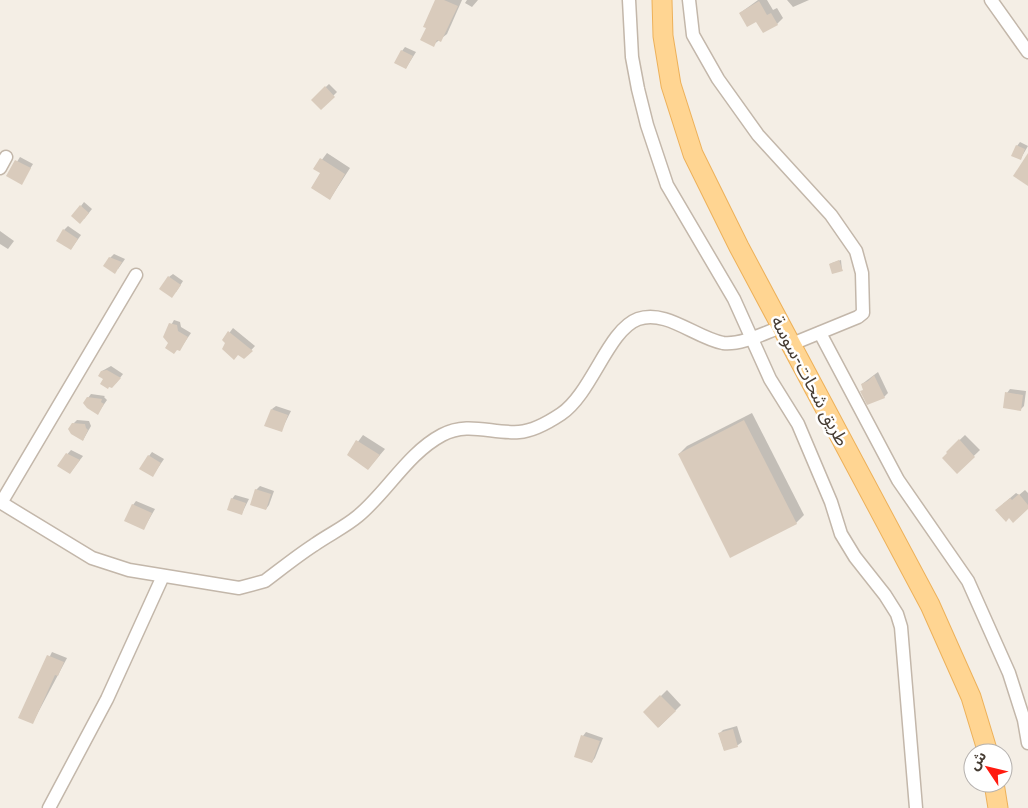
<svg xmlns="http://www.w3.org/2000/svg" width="1028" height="808" font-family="Lato,'Noto Sans Arabic',sans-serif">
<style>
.shadow{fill:#0003}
.building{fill:#d9cbbc}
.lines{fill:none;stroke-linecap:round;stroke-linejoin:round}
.minor-casing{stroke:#c3b7aa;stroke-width:15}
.primary-casing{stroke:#edb15a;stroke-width:21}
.minor{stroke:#fff;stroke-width:12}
.primary{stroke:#ffd592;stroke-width:19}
.labels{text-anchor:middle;stroke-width:5;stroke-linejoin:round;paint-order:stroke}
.street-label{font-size:18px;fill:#473d34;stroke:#fff}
</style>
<rect width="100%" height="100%" fill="#f4eee5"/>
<g class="shadow">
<polygon points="437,0 462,0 447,34 433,45"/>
<polygon points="467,0 478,0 472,7 465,3"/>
<polygon points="758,0 767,0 773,10 777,8 783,18 777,24 756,20 740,13"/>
<polygon points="787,0 809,0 793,7"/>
<polygon points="405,47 416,52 406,68 402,51"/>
<polygon points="329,84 337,92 321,108 312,100"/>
<polygon points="1020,142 1028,146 1021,158 1017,146"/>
<polygon points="327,153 350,168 330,199 322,173 315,169"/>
<polygon points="20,157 33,164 21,183 8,176"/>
<polygon points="84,202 92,209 84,219 81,206"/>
<polygon points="68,226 81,235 71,249 64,230"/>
<polygon points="0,231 14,241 8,249 0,244"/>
<polygon points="114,254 125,259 118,269 110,258"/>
<polygon points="841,260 842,270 830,264 832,263"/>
<polygon points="173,274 183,281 176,292 169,277"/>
<polygon points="174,320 180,322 181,327 191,333 180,349 165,336"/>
<polygon points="233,328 255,346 244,358 224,340"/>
<polygon points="111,366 123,374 116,383 110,386 104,379 102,371"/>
<polygon points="878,372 888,393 884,397 864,389 862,384"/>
<polygon points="1010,389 1026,391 1024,406 1021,409 1007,393"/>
<polygon points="91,394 105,396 104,397 107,400 98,413 88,398"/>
<polygon points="276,406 291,411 281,431 272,409"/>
<polygon points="752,413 804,515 796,523 679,454 687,446"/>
<polygon points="77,420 89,421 91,426 83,440 73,424"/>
<polygon points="363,435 385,449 368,469 349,454"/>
<polygon points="965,435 980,450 957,472 947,452"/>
<polygon points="71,450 83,456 70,473 58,465"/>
<polygon points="152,452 164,459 153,475 149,456"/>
<polygon points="260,486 274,491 269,505 266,509 256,490"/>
<polygon points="1025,490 1028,493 1028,507 1003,504 1016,493 1019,495"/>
<polygon points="235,495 249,499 242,513 232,499"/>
<polygon points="136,501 155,509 144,528 133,505"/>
<polygon points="52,652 67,658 33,722 20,717"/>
<polygon points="667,690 681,705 659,727 645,712"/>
<polygon points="737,726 742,742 738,745 724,750 719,734 723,730"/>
<polygon points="586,732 603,738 595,758 592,762 583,736"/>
</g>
<g class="building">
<polygon points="435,0 444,0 458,6 441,42 437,40 434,47 420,40 426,28 423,27"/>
<polygon points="759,1 767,15 771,13 778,25 763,33 756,22 747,27 739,13"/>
<polygon points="401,50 413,56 406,69 394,63"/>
<polygon points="325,86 335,97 321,110 311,100"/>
<polygon points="1016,145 1025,149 1021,160 1011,156"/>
<polygon points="1028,153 1028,186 1013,176"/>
<polygon points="320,158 345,174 330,200 311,188 320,173 313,169"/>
<polygon points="15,160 31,168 22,185 6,176"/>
<polygon points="80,205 89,213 80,224 71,216"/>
<polygon points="63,229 78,239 71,250 56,241"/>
<polygon points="109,257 122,262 115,274 103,266"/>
<polygon points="839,260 843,271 832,274 829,264"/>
<polygon points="168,276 181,285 172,298 159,289"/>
<polygon points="169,323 177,325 178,331 188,337 180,351 177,350 174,354 165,348 168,343 163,337"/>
<polygon points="228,331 253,351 244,359 238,355 234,360 222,349 225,343 222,340"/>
<polygon points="107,370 121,378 112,388 109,387 108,389 100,384 103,379 98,376 101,371"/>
<polygon points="874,375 885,398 867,405 860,391 863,390 861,384 868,381"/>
<polygon points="1005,392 1023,395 1021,411 1003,408"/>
<polygon points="87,397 102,399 101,402 104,404 98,415 87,408 83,403"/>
<polygon points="271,409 288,415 282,432 264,426"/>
<polygon points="744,420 797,524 730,558 678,454"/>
<polygon points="72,423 85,424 86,428 88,430 83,441 71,434 68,429"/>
<polygon points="959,439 975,457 957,474 942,458 947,453 946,452"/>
<polygon points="356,440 380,455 368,470 347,455"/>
<polygon points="66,453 80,460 70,474 57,466"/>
<polygon points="148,455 161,463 153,477 139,469"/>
<polygon points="255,489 271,494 266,510 250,505"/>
<polygon points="1019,494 1028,505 1028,509 1013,523 1009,518 1006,522 995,510 1010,498 1012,500"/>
<polygon points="231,498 246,503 242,515 227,510"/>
<polygon points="132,504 152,513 144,530 124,521"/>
<polygon points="47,655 64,662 58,676 55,675 33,724 18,718"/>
<polygon points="660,695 676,711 658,728 643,712"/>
<polygon points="733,729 738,747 724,751 718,733"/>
<polygon points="581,735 600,741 592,763 574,757"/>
</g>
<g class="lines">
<g class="minor-casing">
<g id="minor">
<polyline points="629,0 632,57 638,89 647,125 667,185 734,299 770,379 798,424 831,502 841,534 855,557 885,595 897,614 901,627 916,808"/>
<polyline points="689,0 693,35 718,79 758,135 831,215 856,251 862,273 863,313 858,317 792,344"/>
<polyline points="991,0 1028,52"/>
<polyline points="0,168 6,157"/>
<polyline points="820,333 898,480 968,581 1009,673 1024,720 1028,743"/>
<path d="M0,502L92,558L129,570L239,588L265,581C281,569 297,556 314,545C328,535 345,527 358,516C387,492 408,453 442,435C468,421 492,434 519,432C534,431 549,422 561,414C592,393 608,330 638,319C666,309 696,338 723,343C742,345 764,333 781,327"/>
<polyline points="1,503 136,275"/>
<polyline points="49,808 107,699 163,576"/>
</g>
</g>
<g class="primary-casing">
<g id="primary">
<polyline points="662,0 663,36 671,85 693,154 739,247 930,605 971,697 988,753"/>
<polyline points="994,783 998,808"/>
</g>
</g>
<use href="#minor" class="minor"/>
<use href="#primary" class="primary"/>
</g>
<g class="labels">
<g class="street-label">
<text transform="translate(810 381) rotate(62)" y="6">طريق شحات-سوسة</text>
</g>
</g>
<g transform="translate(988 768) rotate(305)"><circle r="24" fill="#ffffff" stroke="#b5b1ae"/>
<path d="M0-4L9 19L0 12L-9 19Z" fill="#ff1b10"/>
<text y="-8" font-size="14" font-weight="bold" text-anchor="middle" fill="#473d34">ش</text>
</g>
</svg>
